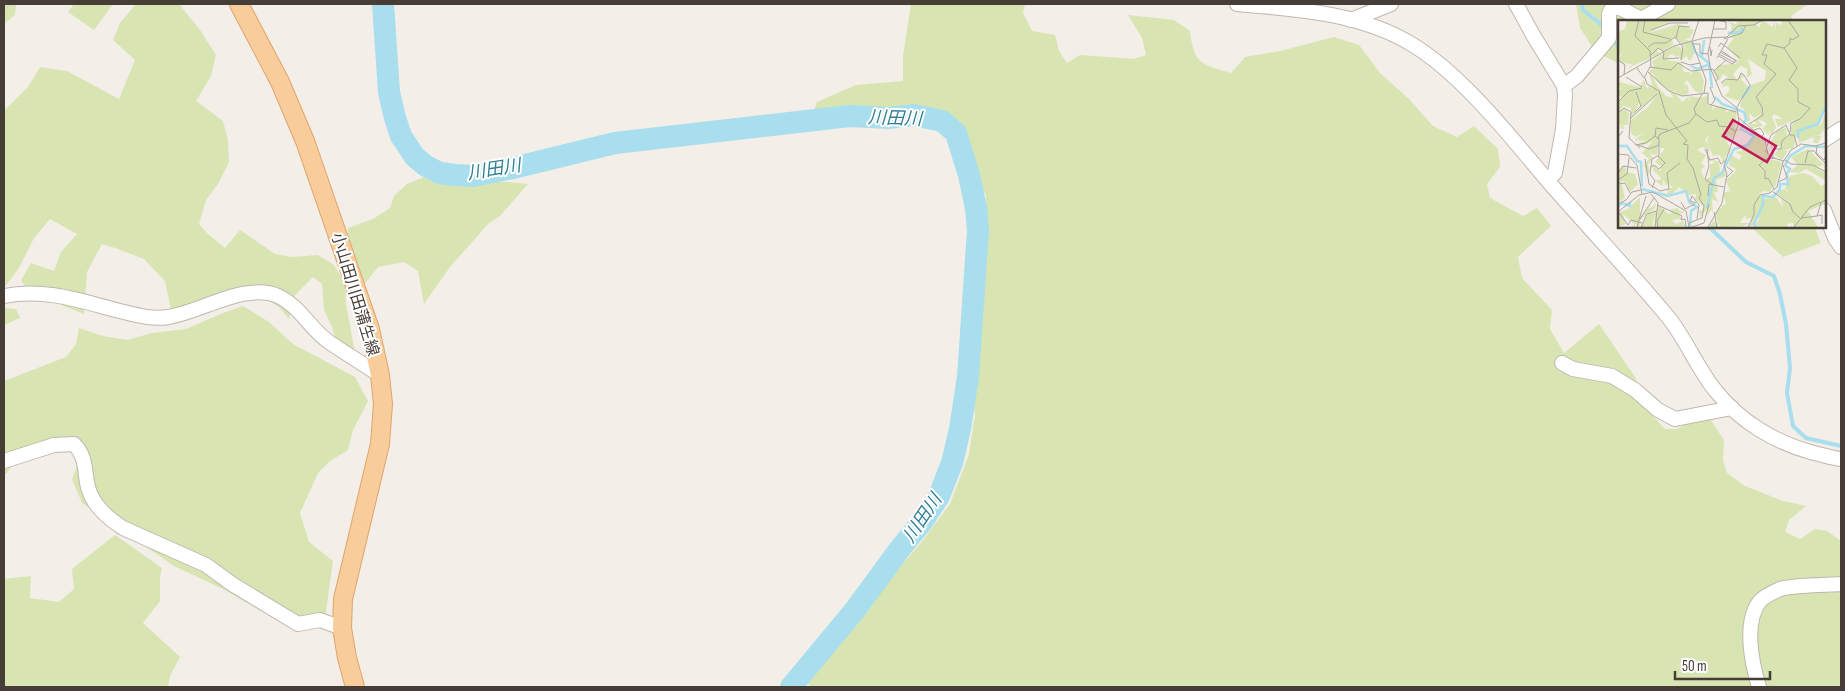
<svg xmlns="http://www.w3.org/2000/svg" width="1845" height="691" font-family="'Sofia Sans Condensed','Noto Sans JP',sans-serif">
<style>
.green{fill:#d8e5b3}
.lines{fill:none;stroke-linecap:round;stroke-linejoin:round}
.stream{stroke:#a8deed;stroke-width:4}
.river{stroke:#a8deed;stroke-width:22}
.minor-casing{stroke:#c1b7ae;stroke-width:16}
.major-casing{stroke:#dea56c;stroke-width:20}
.minor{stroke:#fff;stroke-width:14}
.major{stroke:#f9cc9b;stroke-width:18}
.labels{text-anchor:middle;stroke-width:4;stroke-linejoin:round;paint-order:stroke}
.street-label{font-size:16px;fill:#463d37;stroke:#fff}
.water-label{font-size:18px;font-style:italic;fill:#307f96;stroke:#fff}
.inset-river{fill:none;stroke:#a8deed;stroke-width:2.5}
.inset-road{fill:none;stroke:#aea7a1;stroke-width:1}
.view{fill:#c2185b;fill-opacity:0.15;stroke:#c2185b;stroke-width:2.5}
.inset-edge{fill:none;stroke:#463d37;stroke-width:2.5}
</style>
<rect width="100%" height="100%" fill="#f3eee8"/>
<g class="green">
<polygon points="4,4 16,4 15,15 4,24"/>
<polygon points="74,4 113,4 94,30 68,12"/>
<polygon points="136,4 179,4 200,30 216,55 211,76 196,101 223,121 228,141 229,162 218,184 206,200 199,224 208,234 225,248 240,230 275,254 292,257 318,255 334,265 345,284 346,304 357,364 341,359 332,327 324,310 322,284 313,277 295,295 289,319 279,307 245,286 171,310 165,281 144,259 115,248 102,244 87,272 84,314 56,303 32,299 21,280 31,263 54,271 61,252 77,234 50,219 34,238 19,268 4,288 4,111 28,87 40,67 67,71 119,99 135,60 113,40 120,23"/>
<path d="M911,4H1025L1023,13L1032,31L1055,35L1059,51L1067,63L1080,55L1134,59L1146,55L1142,38L1128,15L1174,20L1190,31C1194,65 1201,64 1231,73L1245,57L1280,51L1334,37L1359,45L1380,73L1409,99L1433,126L1457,137L1474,126L1498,149L1500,167L1487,184L1490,198L1523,216L1537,208L1551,226L1518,257L1522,278L1552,310L1550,329L1564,353L1599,324L1635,377L1649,412L1665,429H1676L1703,417L1710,419L1724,440L1723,460L1727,473L1745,486L1783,501L1806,506L1789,520L1785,532L1800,539L1815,529L1827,531L1841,541V687H812L801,679L920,544L950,504L969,454L975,415L963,338L986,254V196L963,145L935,119L910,109L806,131L817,102L856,85L903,81V56Z"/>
<polygon points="1576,4 1808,4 1791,16 1793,21 1619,21 1619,64 1595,51 1580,28"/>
<polygon points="427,176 454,182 497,181 528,184 500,216 488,224 450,267 424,304 418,271 404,262 378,267 363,286 347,240 348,228 373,219 390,208 394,196 407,184"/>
<polygon points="1750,226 1814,226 1821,243 1783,257"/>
<polygon points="243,306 269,322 293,344 355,377 368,401 353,430 348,450 330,461 318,473 300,513 309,542 333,561 324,626 287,620 247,603 223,589 174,566 82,503 72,479 82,454 75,443 18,455 7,473 4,475 4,381 66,357 76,344 79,328 103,336 127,340 152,333 186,329 223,313"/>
<polygon points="4,308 16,309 20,318 4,325"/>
<polygon points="115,535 162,568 160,577 160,601 143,623 180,657 170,676 168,687 4,687 4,579 31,576 30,598 59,602 74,589 72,569"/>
</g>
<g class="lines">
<g class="stream">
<polyline points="1583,4 1582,9 1603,26"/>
<polyline points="1616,44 1619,46"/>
<polyline points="1708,226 1746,262 1774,276 1780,294 1786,324 1790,368 1787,393 1793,426 1806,438 1841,446"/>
</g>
<polyline class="river" points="383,4 389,92 395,118 401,136 415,157 426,166 440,173 455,175 473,176 513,168 615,143 850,116 889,118 914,115 942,121 956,133 969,175 976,208 978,230 968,377 960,429 952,463 939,496 922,522 899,550 855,610 791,687"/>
<g class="minor-casing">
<g id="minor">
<path d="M1237,4C1297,9 1361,13 1413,45C1462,75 1510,136 1547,180C1587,226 1629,270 1668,317C1686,339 1697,368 1715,390C1740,422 1776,443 1814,453C1823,455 1832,458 1841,459"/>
<polyline points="1516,4 1533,35 1564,86 1565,95 1563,129 1555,173 1547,180"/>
<polyline points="1351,20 1391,4"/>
<polyline points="1564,86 1577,76 1609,38 1609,14 1612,8 1620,8 1641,19 1668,4"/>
<polyline points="1824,140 1841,129"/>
<polyline points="1824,210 1835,238 1841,247"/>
<path d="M4,296C43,288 78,300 116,310C133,314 150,320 168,317C202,312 244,282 278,296C300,306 310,329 329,342C345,353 363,364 380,375"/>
<polyline points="1562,363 1573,369 1612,376 1635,390 1658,410 1675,419 1732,408"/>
<path d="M4,461L54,445L74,444C87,457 84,471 88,487C93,506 108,518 123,528L206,565L232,584L298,624L320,620L342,628"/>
<path d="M1759,687C1752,664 1743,622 1760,601C1764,596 1774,592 1780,589C1792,585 1826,585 1841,584"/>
</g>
</g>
<g class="major-casing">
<polyline id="major" points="239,4 280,82 305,141 370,329 380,375 383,404 380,444 343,599 342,628 347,658 355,687"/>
</g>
<use href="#minor" class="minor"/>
<use href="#major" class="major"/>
</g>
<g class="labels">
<g class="street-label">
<text transform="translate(356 294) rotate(73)" y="6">小山田川田蒲生線</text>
</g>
<g class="water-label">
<text transform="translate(895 118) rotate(2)" y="6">川田川</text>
<text transform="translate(494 169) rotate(-9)" y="6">川田川</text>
<text transform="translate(922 518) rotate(-56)" y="6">川田川</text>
</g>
</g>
<g transform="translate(1618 20)">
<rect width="208" height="208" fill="#f3eee8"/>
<path d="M9,0L53,1L31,13L60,4L76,10L72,18L66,19L73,21L64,23L54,16L55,25L45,33L41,28L39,30L42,34L14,46L9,52L14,44L3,43L1,39L6,29L0,38V12L7,9ZM120,0H143L138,5L141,7L145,0L154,7L157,2V11L158,3L164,5V0H207V85L200,105H203L207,94V108L202,115H195L204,116L200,123H195L196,117L181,123L179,115L175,128L165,131H170L164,140L156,134L167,124L162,127L159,125L155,127L154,131L152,123L159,111L168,107L169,119L176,100L160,107L157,99H165L156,94L154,97L158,107L154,114L150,110L152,116L144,109L149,104L146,101L140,100L145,106L134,108L146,119L151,139L164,142L157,168L154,164L153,172L145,171L139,177L149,174L145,176L146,179L158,177L165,187L163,179L172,183L158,173L166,169L172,173L167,168L172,156L185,153L194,156L203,166L207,164V184L190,191L200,207H176L175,203L169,204L170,207H141L138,203L141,200V196L136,201V206L131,207L134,198L128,199L127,195L122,203H131L126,206L102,207V203L99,207H91L96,200L98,205L100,201L97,196L101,187L105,189L103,186L108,184L105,173L112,171L108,160L119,150L111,145L112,140L109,142L112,134L121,140L124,136L128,138L117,132L124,131V127L135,118L132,114L136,112L131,104H140L136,102L142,95L136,98L131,93L132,101L129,102L127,90L122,86L124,80L133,65L147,60L148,51L130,39L134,54L129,58V49L123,46L115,54L119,60L123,54L126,56L123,59L131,68L121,81L106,76L112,70L110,65L105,67L104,63L111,58L105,54L101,61L97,53L100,45L117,44L121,40L109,27L116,18H112L114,5L109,2L118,4ZM73,21L76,33L73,40L71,41L69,36L63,40L60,35L59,37L52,34L48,40L63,42L66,52H73L71,56L77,50L83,53L86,62L84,74L77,71L69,60L66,64L70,66L71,73L64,76L56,71H51L40,63L36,55L32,52L40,67L48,76L56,78L52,73H57L64,82L71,76L72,83V76L82,78L91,75L89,85L95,86L94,90L99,86L108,87V92L119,89L117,108L125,111H119L114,119L111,115L108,119L113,130L107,137L109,141H103L105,139L101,135L95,136L89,122L91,115L87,120L90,125L92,134L89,129L85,127L79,130L88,135L83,143L87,146L83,150L87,160L92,157V145L97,142L90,140L89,131L92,140L101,141L102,153L106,147L108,156L98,160L100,172H96L100,182L94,179L95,192L93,190L89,196V189L82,198L81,190L84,191L86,187L77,179L78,174L71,175L61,167L53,175H47L43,172L49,174L51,168H55L50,163L48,166L45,159V166L37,161L44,159L35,150V145L43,151V146L37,142L47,128H42L41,124L39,135L32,134L35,138L30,145L32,150L29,157L26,144L31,139L24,133L35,121L23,126L22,123L28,120L21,121L20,118L19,122L17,119L27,112L17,117L13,113L12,101L31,86L39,74L18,93L23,87L21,83L15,97L12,96L13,88L5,86L1,91L6,88L11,93L10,105H5L6,109L2,108L4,103L0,107V82L5,78L0,75V69H4L0,67L1,62L22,67L26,59L29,69L31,66L35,69L31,51L36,48L34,41L57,26L69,29L64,24ZM190,129L206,145L198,147L207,153V160L188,149L181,153L171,152L180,145L173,137ZM5,146L9,149L7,152L17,154L20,164L12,172L8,162L3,161L7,178L0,183V152ZM22,177V199L29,189L36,186V180L38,187L23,199L21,207L18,203L17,206L14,207L16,204L5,194L8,204L0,207V193L10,189ZM41,186L51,194L54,193L50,190L60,188L62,191H64L66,193L61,194L63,199L54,200L58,204L65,201L67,206L44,207L43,203V207H37V195L34,207H29V202L28,207H23L31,193L37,192Z" fill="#d8e5b3"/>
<path class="inset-river" d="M110,13L123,12L124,7M74,22L77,32L91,43L94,68M84,36L86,20M73,46L79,49L90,45M124,78L133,66M180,118V111L200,104L208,86M0,126H9L19,141L23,142L24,166M24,169L50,176L68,171L71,182L79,187L73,191L72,207M0,186L4,183L12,186V182M89,188L96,158L104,153L116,129L130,125L136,116L123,109L128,99L126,92L104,84L97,77M139,207L136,204L145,184V176L155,177L162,169V164H170L169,153L172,149L167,145L172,136L188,126L208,127"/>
<path class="inset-road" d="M21,0L17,16L32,31L33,48M27,0L25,12L52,19M96,9H108V2L98,0M33,10L52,3H70M57,17L65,27L63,40M58,18L61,6L72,7M106,19L124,13L128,5M74,21L88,60L86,73M74,21L81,0M74,24H82V33L90,34M30,27L36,23H48L57,17M92,27L93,36L94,30M100,27L103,23L122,38M166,28L179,48L171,60L180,69V82L192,88L182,99L173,103L172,112M104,31L118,41M102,32L119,41M101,34L117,43M33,35L40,28L46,32L45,39L61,38M101,36L114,44L118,41M99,38L110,19M0,40L7,45L6,55M63,42L72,45L82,43M19,48L26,58L32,47L53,50L60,43L73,51L95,49L100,58L98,61M96,51L108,40M30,52L51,71L64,76L90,73V84L118,92M8,57L24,67M0,58L56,26L86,18L109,17L120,6L136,5L145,0M27,58L29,64L41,71L48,95L69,121L65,124L70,125L69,139L75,148L83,175L81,178L86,186L84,198L71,203M103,63L108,59L120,60L123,53L126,55L132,65L119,87M92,67L97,80L93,85M0,82L11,71L24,68M0,93L6,88L13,92L11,118L22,128M16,93L23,86L18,72M78,94L76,89L84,74M121,98L147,120L150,134M12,99L39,74M131,104L145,95L144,87L138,77L158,54L146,44L149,35H144L149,24L166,28L172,23V18L174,20L181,16L170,0M136,110L142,108L146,114L143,117M37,116L38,108L50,110M40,119L42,114L71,103L78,94L89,102L99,100L101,106L111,107L118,112M17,125L28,123L37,116M20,125L31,129L41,125M149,126L153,115L168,105L172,115H176L179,126M199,126L198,134L208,144M87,129L92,140L100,138L103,144L107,141M89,129L91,146L87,159L95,165M0,130V117L5,111M147,130L152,137L166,141M197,132L206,140L208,136M0,134L10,135L19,145L24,174M155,138V129H163L164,121L172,114M27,139L31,164L42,171L51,169L49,153L62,143M167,140L173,144L195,145L208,152M187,143L190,131H197M33,147L36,145L41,149L47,143L40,136M0,153L5,146L18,148M32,154L34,139L41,135V119L37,116M32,154L37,161L34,168M109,157L115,151L109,147M0,160L9,154L11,138M160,162L169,158L165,145M0,164L7,163L12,173M156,169L150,158L147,159V151L141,145L148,139L157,138M155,172L172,184L175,192L182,198M33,174L40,183L37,207M90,176L91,164L106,167M63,182L67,189L77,184M78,183L72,181L74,176L81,185L79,199M203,183L199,196L204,195V204M0,184L8,180L14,172L23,170M39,185L64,196L63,200L67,199L68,207M0,192L21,175L35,172L68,191L71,207M96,192L99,207M1,193L10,205L13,200L24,203M183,198L199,196M22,199L36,178M19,207L28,176M23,207L29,194L38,191M40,207L39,201L46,189M74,207L86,203L91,184M90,207L104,183L109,154L106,146L121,102L119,88L104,76L92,47L90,33L97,0M130,207L136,195V185L142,175L152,173L159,167L165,142L173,130L183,124L197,126L208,123M176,207L192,187L208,180"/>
<path class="view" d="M115,100L158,126L149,142L105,116Z"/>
<rect width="208" height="208" class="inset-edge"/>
</g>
<rect width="1845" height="691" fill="none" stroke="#463d37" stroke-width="10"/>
<path d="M1675 671v8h95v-8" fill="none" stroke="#463d37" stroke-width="2.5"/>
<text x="1682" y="671" font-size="15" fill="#463d37" stroke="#ffffff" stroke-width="4" paint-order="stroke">50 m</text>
</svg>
